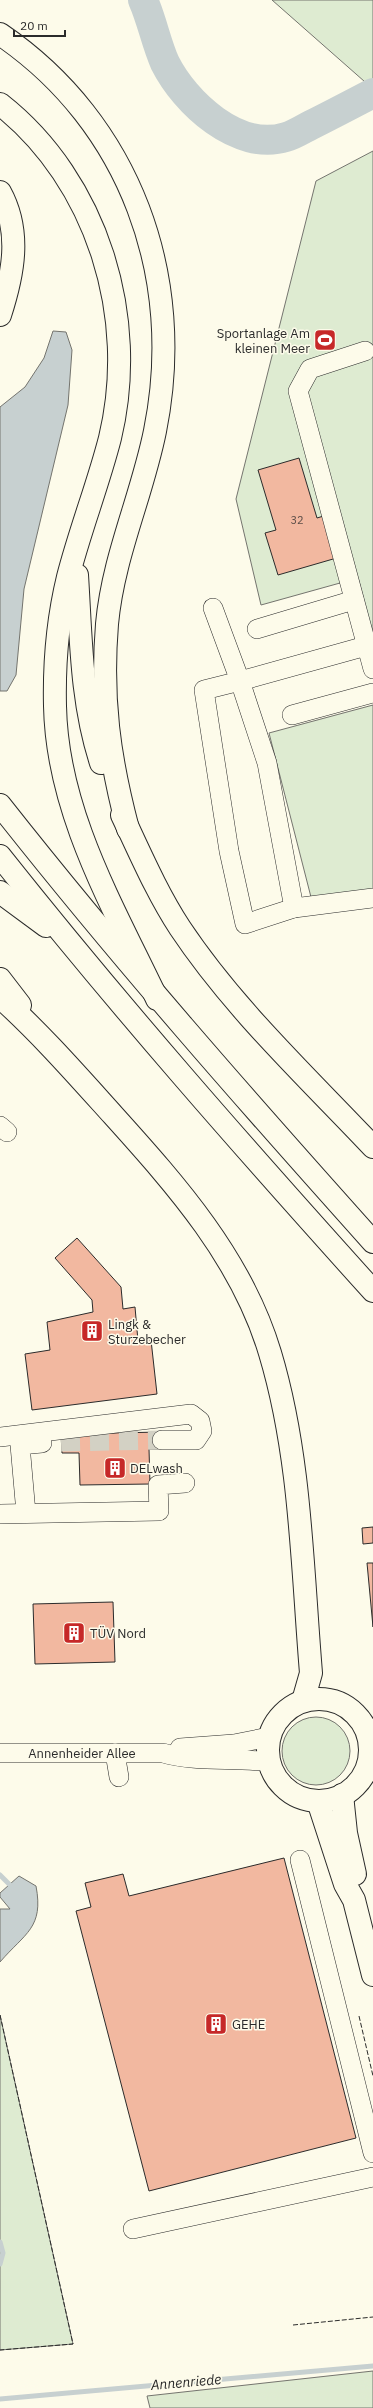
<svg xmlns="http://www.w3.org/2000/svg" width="373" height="2408" font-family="'IBM Plex Sans',sans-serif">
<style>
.green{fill:#deebd1;stroke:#74746e}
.water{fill:#c7d0d0;stroke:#74746e}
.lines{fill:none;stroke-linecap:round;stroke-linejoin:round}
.stream{stroke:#c7d0d0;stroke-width:5}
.river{stroke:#c7d0d0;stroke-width:30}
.building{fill:#f2b8a0;stroke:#2b2b2b}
.minor-tunnel{stroke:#d3d1c4;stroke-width:19;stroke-dasharray:19 10;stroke-linecap:butt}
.minor-casing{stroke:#2b2b2b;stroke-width:20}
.major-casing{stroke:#2b2b2b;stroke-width:24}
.highway-casing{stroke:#2b2b2b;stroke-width:24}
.minor{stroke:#fdfbea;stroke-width:19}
.major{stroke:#fdfbea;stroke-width:22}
.highway{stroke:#fdfbea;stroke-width:22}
.fence{stroke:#2b2b2b;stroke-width:1;stroke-dasharray:5 2;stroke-linecap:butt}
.labels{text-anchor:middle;stroke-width:3;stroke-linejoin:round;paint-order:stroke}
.number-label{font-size:11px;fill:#5d4e48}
.poi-label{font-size:13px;fill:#2b2b2b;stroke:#fdfbea;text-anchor:start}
.street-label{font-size:13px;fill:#2b2b2b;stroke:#fdfbea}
.water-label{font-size:14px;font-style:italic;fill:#2b2b2b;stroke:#fdfbea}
</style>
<rect width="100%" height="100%" fill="#fdfbea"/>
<g class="green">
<polygon points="272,0 373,0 373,89"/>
<polygon points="373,151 373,636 358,578 261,605 236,499 316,181"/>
<polygon points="373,705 373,890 312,901 269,733"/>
<circle cx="316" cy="1751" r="34"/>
<polygon points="0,2015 73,2344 0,2350"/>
<polygon points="373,2371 373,2408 150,2408 147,2396"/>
</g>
<g class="water">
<polygon points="53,331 66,332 72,350 68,405 24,589 16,675 7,691 0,691 0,407 25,387 44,358"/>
<path d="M19,1876L36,1886C44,1928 25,1933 0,1962V1909H10L0,1897V1893Z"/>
</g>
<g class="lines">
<g class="stream">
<polyline points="0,1875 10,1885"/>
<polyline points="0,2242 3,2253 0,2264"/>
<polyline points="0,2399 373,2366"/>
</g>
<path class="river" d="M143,0C152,20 156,43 165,63C185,103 238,152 286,137C294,135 303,129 311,125C331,115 352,104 373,93"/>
</g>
<g class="building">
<polygon points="299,458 317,518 327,515 340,557 278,575 265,533 276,530 258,470"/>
<polygon points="77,1238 121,1287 123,1309 135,1307 138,1341 151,1340 157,1394 32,1410 25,1354 50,1350 47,1322 93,1312 92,1300 55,1258"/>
<polygon points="162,1432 163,1449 149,1449 150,1484 80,1485 79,1453 62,1453 61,1434"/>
<polygon points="373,1527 373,1543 363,1544 362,1528"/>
<polygon points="367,1563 373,1563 373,1627"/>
<polygon points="113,1602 115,1662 35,1664 33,1604"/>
<polygon points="284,1858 356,2138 149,2191 76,1911 91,1907 85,1883 123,1874 129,1896"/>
</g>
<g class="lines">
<polyline class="minor-tunnel" points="61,1442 162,1440"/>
<g class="minor-casing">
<g id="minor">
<polyline points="365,351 310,369 298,391 373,669"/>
<polyline points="213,608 240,681 204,690 229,851 245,924 294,908 373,898"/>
<polyline points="257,629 354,600"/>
<polyline points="292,715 373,693"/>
<polyline points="294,908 267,763 240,681 366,646"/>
<polyline points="0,1126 7,1132"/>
<polyline points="0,1437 191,1414 200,1421 202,1431 196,1440 162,1440"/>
<polyline points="26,1513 20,1445 42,1443"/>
<polyline points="0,1514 159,1511 158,1485 185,1483"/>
<polyline points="180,1748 234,1744 269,1737"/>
<path d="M0,1753H163C198,1763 233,1757 269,1762"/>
<polyline points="115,1753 119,1777"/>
<polyline points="300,1860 373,2153"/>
<polyline points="133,2229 373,2177"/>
</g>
</g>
<g class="major-casing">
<g id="major">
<circle cx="319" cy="1750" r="51"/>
<polyline points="342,1795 346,1833 355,1874"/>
<polyline points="318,1801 345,1884 354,1900 373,1975"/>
</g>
</g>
<g class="highway-casing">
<g id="highway">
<path d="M0,34C131,123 186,278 155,431C142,496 113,557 107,624C101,698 109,757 128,829"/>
<path d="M0,104C98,181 139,318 110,438C98,485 80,530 68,577C58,618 54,663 55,706C57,812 113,906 157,999"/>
<path d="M0,192C22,232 13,275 0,315"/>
<path d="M77,575C81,638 81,702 101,763"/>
<path d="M0,805C119,956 245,1099 373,1242"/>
<path d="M122,815C140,853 157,893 180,928C234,1009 307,1077 373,1147"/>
<path d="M0,856C119,1006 245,1149 373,1291"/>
<polyline points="0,892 46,926"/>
<polyline points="0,979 20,1005"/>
<path d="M0,997C40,1033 76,1074 113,1115C177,1186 242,1259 270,1353C301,1456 302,1566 311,1673L303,1701"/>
</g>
</g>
<use href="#minor" class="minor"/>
<use href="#major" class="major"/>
<use href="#highway" class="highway"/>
<g class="fence">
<polyline points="0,2015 73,2344 0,2350"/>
<polyline points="359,2016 373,2076"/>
<polyline points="293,2325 373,2317"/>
</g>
</g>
<defs>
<g id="stadium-square" transform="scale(1.15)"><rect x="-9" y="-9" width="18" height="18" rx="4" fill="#c62828" stroke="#fdfbea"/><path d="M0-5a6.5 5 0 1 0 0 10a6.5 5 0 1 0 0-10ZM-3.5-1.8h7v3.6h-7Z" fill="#fff"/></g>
<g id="building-square" transform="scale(1.15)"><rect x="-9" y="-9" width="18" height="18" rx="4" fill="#c62828" stroke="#fdfbea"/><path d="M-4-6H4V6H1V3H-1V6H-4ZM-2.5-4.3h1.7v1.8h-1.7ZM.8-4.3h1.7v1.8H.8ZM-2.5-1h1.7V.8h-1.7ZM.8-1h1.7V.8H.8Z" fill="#fff"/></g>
</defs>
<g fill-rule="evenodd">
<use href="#stadium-square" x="325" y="340"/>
<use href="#building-square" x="92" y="1331"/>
<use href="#building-square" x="115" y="1468"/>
<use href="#building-square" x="74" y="1633"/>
<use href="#building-square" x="216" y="2024"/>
</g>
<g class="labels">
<g class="number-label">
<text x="297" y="524">32</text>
</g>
<g class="poi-label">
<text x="310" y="338" text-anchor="end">Sportanlage Am<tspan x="310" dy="15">kleinen Meer</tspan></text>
<text x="108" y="1329">Lingk &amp;<tspan x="108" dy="15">Sturzebecher</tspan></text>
<text x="130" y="1473">DELwash</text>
<text x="90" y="1638">TÜV Nord</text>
<text x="232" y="2029">GEHE</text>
</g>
<g class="street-label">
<text x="82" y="1758">Annenheider Allee</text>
</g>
<g class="water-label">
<text transform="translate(186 2382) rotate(-5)" y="5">Annenriede</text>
</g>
</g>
<path d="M14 30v6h51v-6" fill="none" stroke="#2b2b2b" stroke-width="2"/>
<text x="20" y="30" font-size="12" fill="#2b2b2b" stroke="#fdfbea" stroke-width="3" paint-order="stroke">20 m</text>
</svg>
